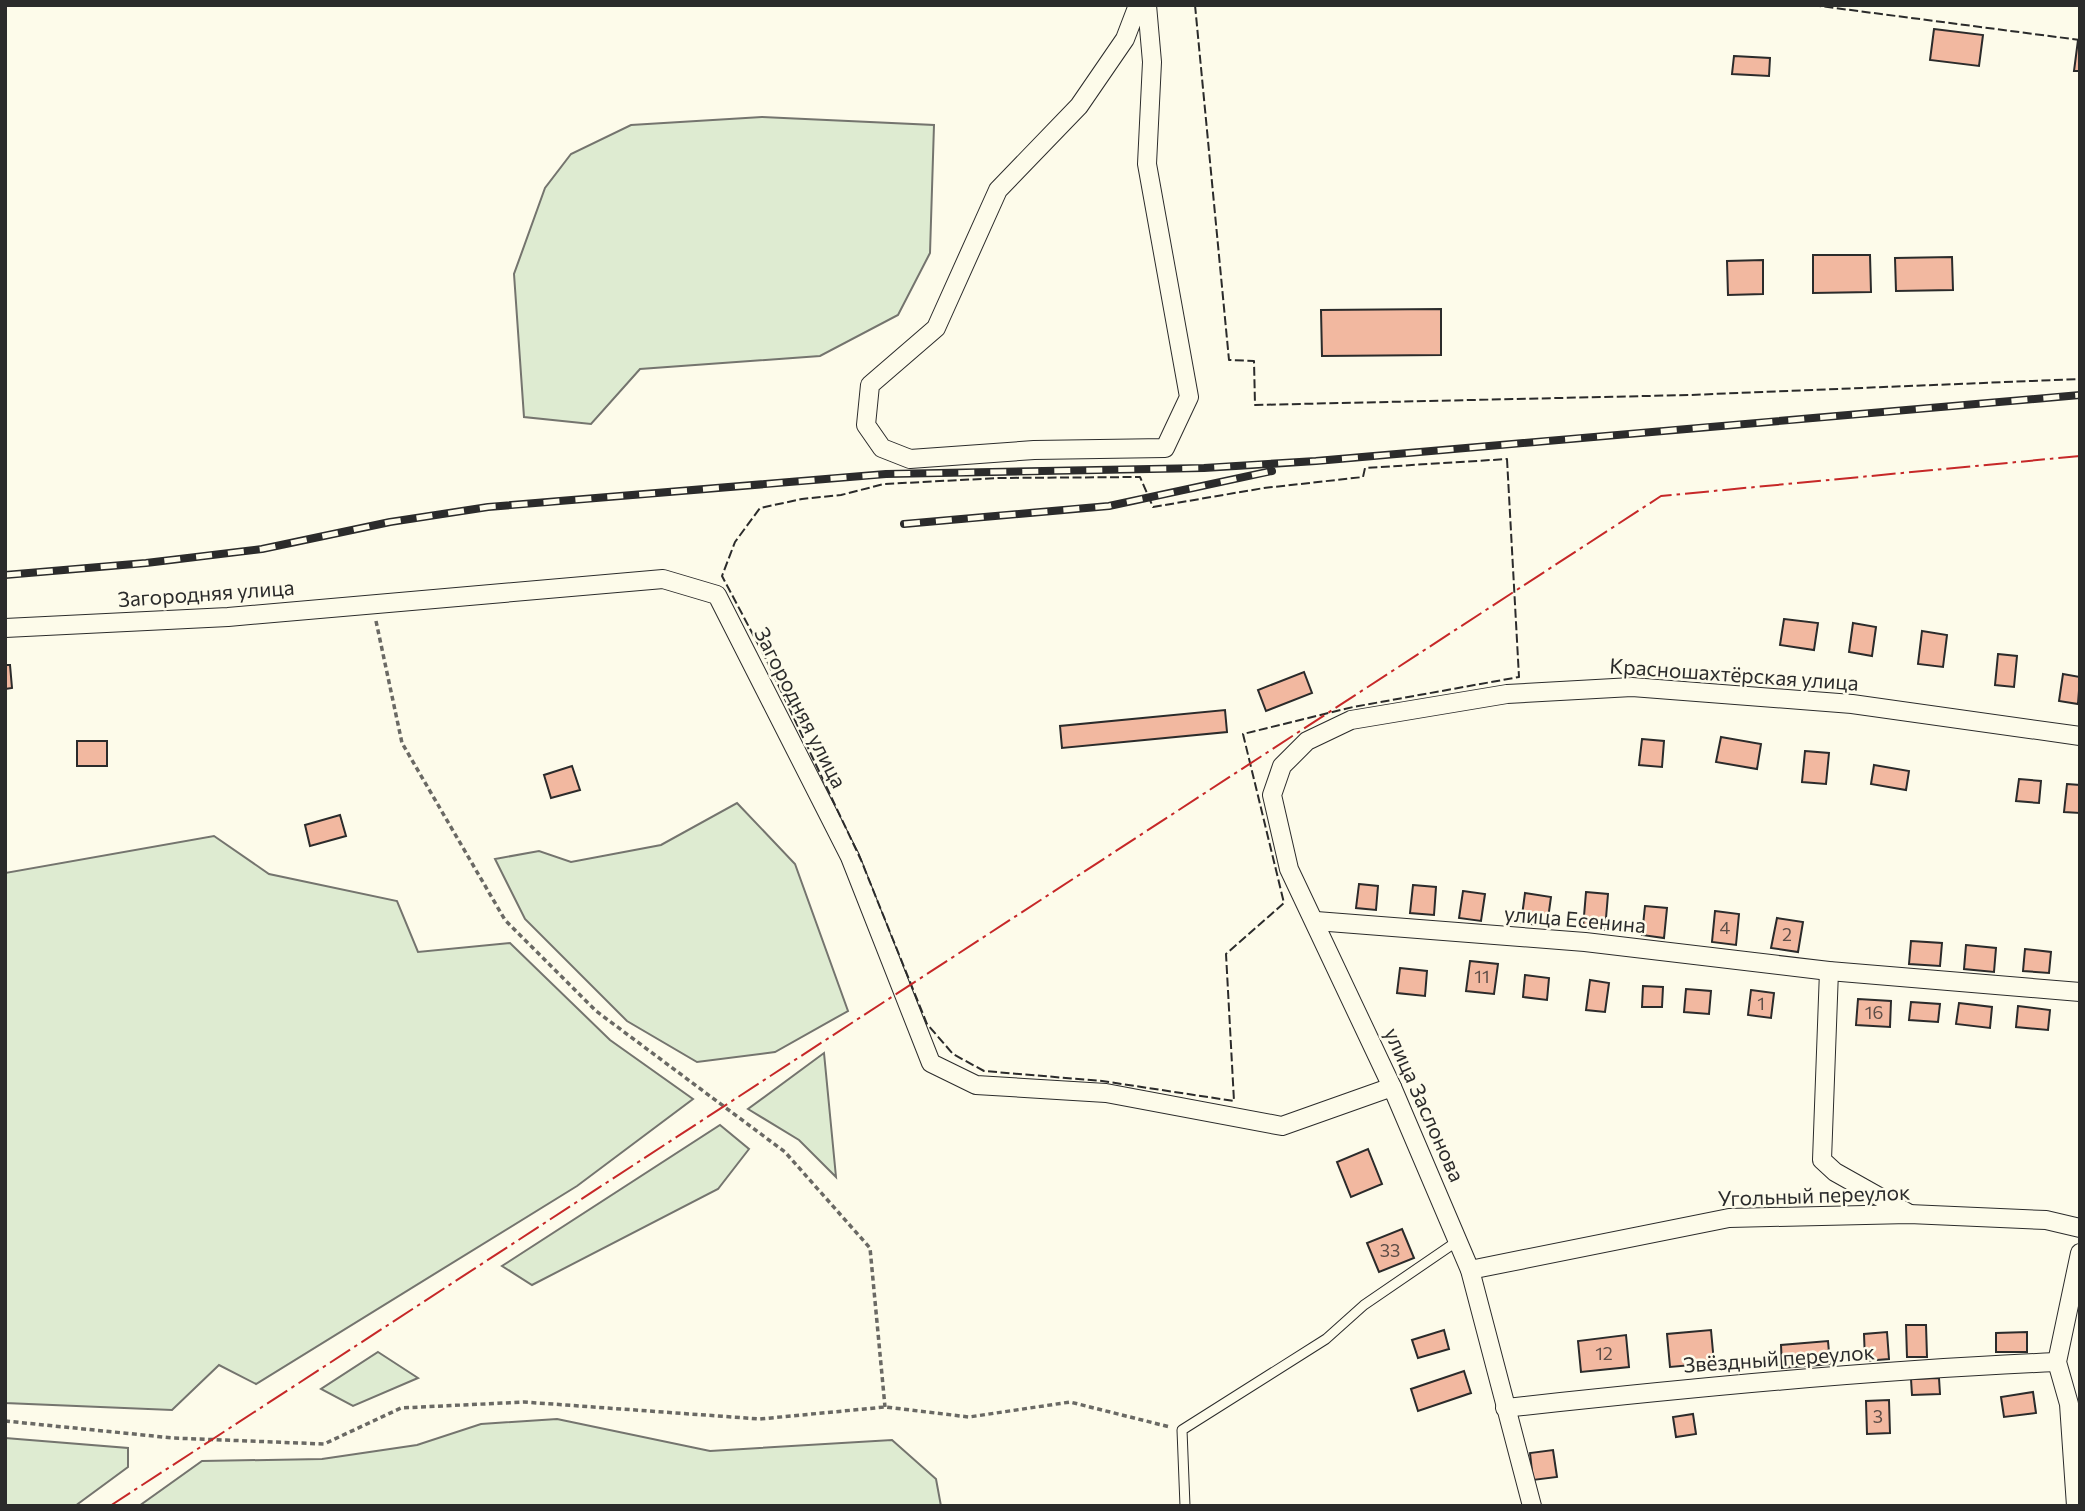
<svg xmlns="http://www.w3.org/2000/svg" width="2085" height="1511" font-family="Commissioner,sans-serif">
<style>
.green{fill:#deebd1;stroke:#74746e;stroke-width:2}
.building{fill:#f2b8a0;stroke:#2b2b2b;stroke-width:2}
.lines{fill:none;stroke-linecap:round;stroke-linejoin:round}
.service-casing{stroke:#2b2b2b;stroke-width:11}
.minor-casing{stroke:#2b2b2b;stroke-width:20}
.path{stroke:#6a6964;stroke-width:3.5;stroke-dasharray:5 3.5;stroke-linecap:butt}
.service{stroke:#fdfbea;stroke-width:9}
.minor{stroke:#fdfbea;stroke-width:18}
.rail-casing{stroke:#2b2b2b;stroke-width:8}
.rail{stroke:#fdfbea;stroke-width:5;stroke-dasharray:16;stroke-linecap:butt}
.fence{stroke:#2b2b2b;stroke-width:2;stroke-dasharray:9 3.5;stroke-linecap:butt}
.power{stroke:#c62828;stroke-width:2;stroke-dasharray:24 5 3.5 5;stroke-linecap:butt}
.labels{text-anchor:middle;stroke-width:5;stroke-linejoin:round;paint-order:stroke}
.number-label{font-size:18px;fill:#5d4e48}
.street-label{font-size:21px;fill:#2b2b2b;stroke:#fdfbea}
</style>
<rect width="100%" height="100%" fill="#fdfbea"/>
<g class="green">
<polygon points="762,117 934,125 930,253 898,315 820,356 640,369 591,424 524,417 514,274 545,188 571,154 631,125"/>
<polygon points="737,803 795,864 848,1011 775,1052 697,1062 627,1021 525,919 495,859 539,851 571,862 661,845"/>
<polygon points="214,836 269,874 397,901 418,952 510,943 610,1040 693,1099 577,1186 256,1384 219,1365 172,1410 5,1403 5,873"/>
<polygon points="824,1053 836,1177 799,1140 748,1109"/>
<polygon points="720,1125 749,1149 718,1189 532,1285 502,1266"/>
<polygon points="378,1352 418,1378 353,1406 321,1389"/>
<polygon points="557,1419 710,1451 892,1440 936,1479 941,1506 139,1506 202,1461 322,1459 417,1445 481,1424"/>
<polygon points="5,1438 128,1448 128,1467 75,1506 5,1506"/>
</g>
<g class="building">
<polygon points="1934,29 1983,35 1979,66 1930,60"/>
<polygon points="2078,40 2080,40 2080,71 2074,71"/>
<polygon points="1734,56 1770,58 1769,76 1732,74"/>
<polygon points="1813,255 1870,255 1871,292 1813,293"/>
<polygon points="1952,257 1953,290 1896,291 1895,258"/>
<polygon points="1763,260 1763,294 1728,295 1727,261"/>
<polygon points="1441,309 1441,355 1322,356 1321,310"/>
<polygon points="1784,619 1818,623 1814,650 1780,645"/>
<polygon points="1853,623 1876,627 1872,656 1849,652"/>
<polygon points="1922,631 1947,635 1943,667 1918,664"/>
<polygon points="1998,654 2017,656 2014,687 1995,685"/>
<polygon points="5,665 10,665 12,688 5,689"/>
<polygon points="1304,672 1312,693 1266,711 1258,690"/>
<polygon points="2063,674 2080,677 2078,704 2059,701"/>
<polygon points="1225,710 1227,732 1062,748 1060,726"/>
<polygon points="1721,737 1761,744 1757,769 1716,762"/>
<polygon points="1642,739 1664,741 1662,767 1639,765"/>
<rect x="77" y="741" width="30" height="25"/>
<polygon points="1805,751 1829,753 1826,784 1802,782"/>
<polygon points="1874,765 1909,771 1906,790 1871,784"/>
<polygon points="572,766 580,790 551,798 544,775"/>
<polygon points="2019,779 2041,781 2039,803 2016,801"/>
<polygon points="2067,784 2080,785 2080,813 2064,812"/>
<polygon points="340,815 346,836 310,846 305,825"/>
<polygon points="1359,884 1378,886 1376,910 1356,908"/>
<polygon points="1413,885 1436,887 1434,915 1410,913"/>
<polygon points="1463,891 1485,894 1481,921 1459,918"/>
<polygon points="1586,892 1608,894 1605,930 1583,928"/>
<polygon points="1525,893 1551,897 1547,926 1521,923"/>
<polygon points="1645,906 1667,908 1664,938 1642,935"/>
<polygon points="1715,911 1739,914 1736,945 1712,942"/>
<polygon points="1777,918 1803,922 1798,952 1771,948"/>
<polygon points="1911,941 1942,943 1940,966 1909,964"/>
<polygon points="1966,945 1996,948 1994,972 1964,969"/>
<polygon points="2025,949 2051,952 2049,973 2023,971"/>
<polygon points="1470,961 1498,964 1494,994 1466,991"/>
<polygon points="1400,968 1427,971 1425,996 1397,993"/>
<polygon points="1525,975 1549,978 1547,1000 1523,997"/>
<polygon points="1590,980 1609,983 1605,1012 1586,1010"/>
<polygon points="1643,986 1663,987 1662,1007 1642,1007"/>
<polygon points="1686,989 1711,991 1709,1014 1684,1012"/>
<polygon points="1751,990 1774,993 1771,1018 1748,1015"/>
<polygon points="1858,999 1891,1001 1890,1027 1856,1025"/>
<polygon points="1911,1002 1940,1004 1938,1022 1909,1020"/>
<polygon points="1959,1003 1992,1007 1990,1028 1956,1024"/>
<polygon points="2018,1006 2050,1010 2048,1030 2016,1027"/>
<polygon points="1368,1149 1382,1184 1351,1197 1337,1162"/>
<polygon points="1402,1229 1414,1258 1379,1272 1367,1243"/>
<polygon points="1906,1325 1926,1325 1927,1357 1907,1357"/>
<polygon points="1444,1330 1449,1349 1418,1358 1412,1340"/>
<polygon points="1711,1330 1714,1363 1670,1367 1667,1334"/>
<polygon points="1887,1332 1889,1359 1865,1361 1864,1334"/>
<polygon points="2027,1332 2027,1352 1996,1352 1996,1333"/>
<polygon points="1626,1335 1629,1367 1581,1372 1578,1341"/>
<polygon points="1828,1341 1830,1364 1782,1368 1781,1345"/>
<polygon points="1464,1371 1471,1393 1418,1411 1411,1389"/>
<polygon points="1939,1378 1940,1394 1912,1395 1911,1379"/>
<polygon points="2033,1392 2036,1413 2004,1417 2001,1397"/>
<polygon points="1889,1400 1890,1433 1867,1434 1866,1401"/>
<polygon points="1693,1414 1696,1434 1676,1437 1673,1417"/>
<polygon points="1553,1450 1557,1477 1533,1480 1530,1453"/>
</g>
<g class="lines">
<g class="service-casing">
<polyline id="service" points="1185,1506 1182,1430 1326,1339 1364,1305 1459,1240"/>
</g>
<g class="minor-casing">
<g id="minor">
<polyline points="1138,5 1125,39 1079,106 998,190 936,328 870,385 866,425 882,448 910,459 1034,450 1165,448 1189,397 1147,164 1152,62 1147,5"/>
<polyline points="5,628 228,617 663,579 717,595 850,857 931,1063 976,1085 1106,1093 1282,1126 1392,1087"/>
<polyline points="1316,921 1585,942 1829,971 2080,992"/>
<polyline points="1829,971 1822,1160 1835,1172 1908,1213"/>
<polyline points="1470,1270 1729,1218 1909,1214 2046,1220 2080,1228"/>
<path d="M1505,1408C1689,1388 1873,1370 2057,1362"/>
<polyline points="1532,1506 1470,1270 1392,1087 1289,869 1272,795 1282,766 1307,741 1351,720 1507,694 1632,687 1852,704 2080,736"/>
<polyline points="2076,1506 2069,1404 2057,1362 2080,1253"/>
</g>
</g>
<g class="path">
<polyline points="376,621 402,743 505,920 596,1011 785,1152 870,1248 885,1407"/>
<polyline points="5,1421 173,1438 324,1444 401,1408 524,1402 760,1419 885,1407 969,1417 1070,1402 1170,1427"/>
</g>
<use href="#service" class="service"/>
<use href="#minor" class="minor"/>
<g class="rail-casing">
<g id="rail">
<polyline points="904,524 1109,506 1272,471"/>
<polyline points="5,575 146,563 262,549 390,522 488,507 886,474 1204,468 1316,461 2080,395"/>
</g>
</g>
<use href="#rail" class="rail"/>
<g class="fence">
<polyline points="1195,5 1229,360 1254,361 1255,405 1689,395 2080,379"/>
<polyline points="1812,5 2080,40"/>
<polygon points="1507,459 1519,677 1353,707 1243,734 1284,903 1226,954 1234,1101 1102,1081 984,1071 953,1054 927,1024 861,860 766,659 722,576 735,542 760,508 802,499 841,495 884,484 999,478 1140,477 1153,507 1264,488 1363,477 1365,468"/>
</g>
<polyline class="power" points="110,1506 1661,496 2080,456"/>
</g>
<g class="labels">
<g class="number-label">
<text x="1725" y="934">4</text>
<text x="1787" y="941">2</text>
<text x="1482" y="983">11</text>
<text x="1761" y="1010">1</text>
<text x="1874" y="1019">16</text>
<text x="1390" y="1257">33</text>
<text x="1604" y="1360">12</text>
<text x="1878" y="1423">3</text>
</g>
<g class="street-label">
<text transform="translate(206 594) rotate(-4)" y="7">Загородняя улица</text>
<text transform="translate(1734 675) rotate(4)" y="7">Красношахтёрская улица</text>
<text transform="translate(800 708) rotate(63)" y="7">Загородняя улица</text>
<text transform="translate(1575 920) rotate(5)" y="7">улица Есенина</text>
<text transform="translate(1424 1105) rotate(66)" y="7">улица Заслонова</text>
<text transform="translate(1814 1196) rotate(-2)" y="7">Угольный переулок</text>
<text transform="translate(1779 1359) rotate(-4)" y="7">Звёздный переулок</text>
</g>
</g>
<rect width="2085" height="1511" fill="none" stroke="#2b2b2b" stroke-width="14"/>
</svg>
